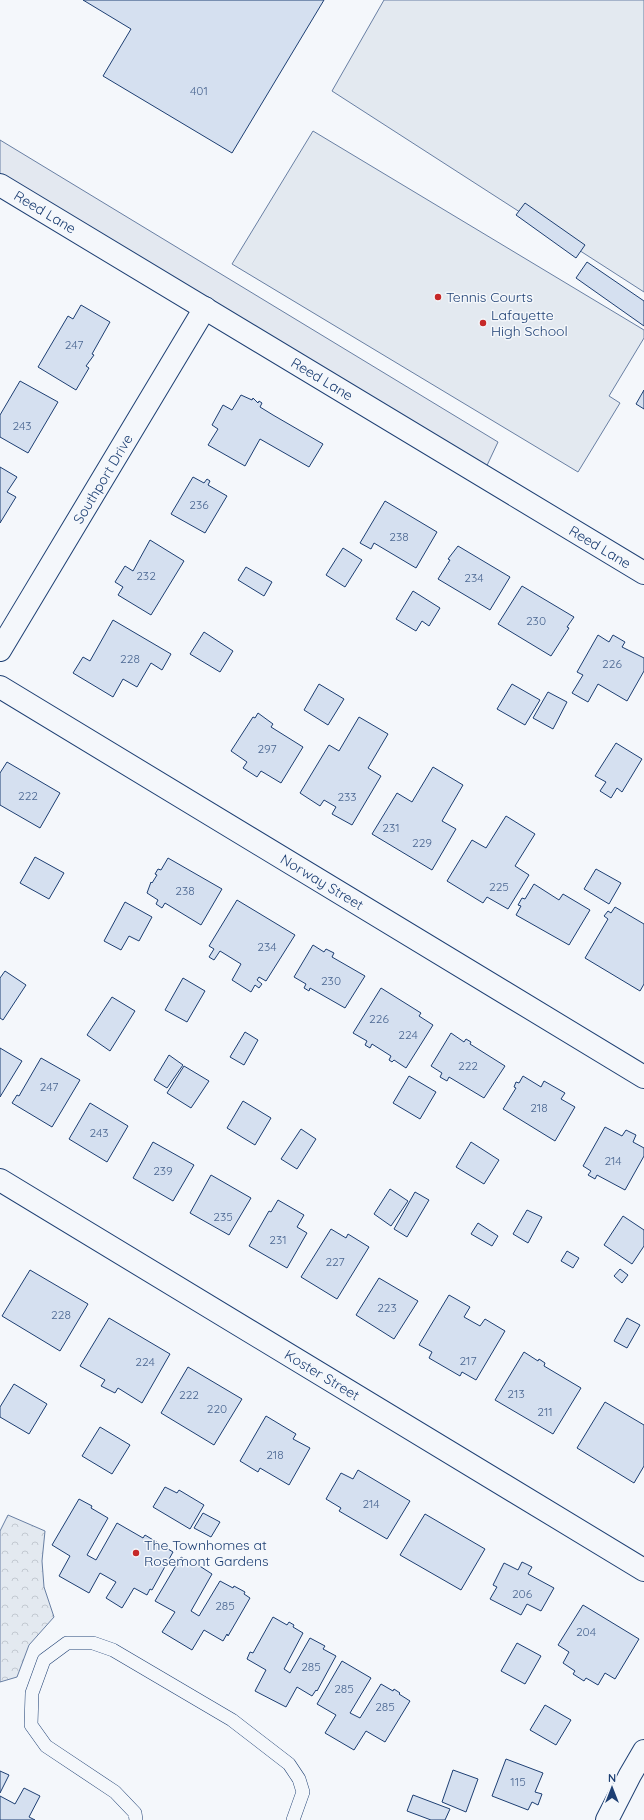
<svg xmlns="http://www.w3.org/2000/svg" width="644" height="1820" font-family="Quicksand,sans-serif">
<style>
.forest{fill:url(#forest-crowns);stroke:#687fa3}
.garden{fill:#e3e9f0;stroke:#687fa3}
.parking{fill:#e3e8f0;stroke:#687fa3}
.building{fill:#d5e0f0;stroke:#1d3f73}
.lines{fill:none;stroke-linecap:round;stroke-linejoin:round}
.service-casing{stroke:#1d3f73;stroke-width:14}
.minor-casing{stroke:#1d3f73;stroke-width:24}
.service{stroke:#f4f7fb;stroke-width:13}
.minor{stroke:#f4f7fb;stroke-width:22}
.poi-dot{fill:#c62828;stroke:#f4f7fb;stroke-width:1.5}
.labels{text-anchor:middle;stroke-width:3;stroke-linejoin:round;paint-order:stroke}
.number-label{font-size:12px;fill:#4b6792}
.street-label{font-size:14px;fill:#1d3f73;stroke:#f4f7fb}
.poi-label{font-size:14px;fill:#1d3f73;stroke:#f4f7fb;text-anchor:start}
</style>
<defs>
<pattern id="forest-crowns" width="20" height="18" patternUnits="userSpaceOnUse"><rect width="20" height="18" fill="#e3e9f0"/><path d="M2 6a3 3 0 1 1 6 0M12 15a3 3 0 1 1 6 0" fill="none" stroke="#c2c9d1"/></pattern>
</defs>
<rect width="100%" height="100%" fill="#f4f7fb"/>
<polygon class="forest" points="8,1515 45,1531 42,1561 44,1587 54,1617 29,1645 17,1677 0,1682 0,1531"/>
<g class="garden">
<polygon points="384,0 644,0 644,292 332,91"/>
<polygon points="313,131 644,330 644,338 609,396 620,403 578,472 232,264"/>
</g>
<polygon class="parking" points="0,140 498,442 482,476 0,186"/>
<g class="building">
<polygon points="83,0 324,0 232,153 103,76 131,29"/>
<polygon points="525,203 585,245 576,258 516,215"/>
<polygon points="587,262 644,301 644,326 576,278"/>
<polygon points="81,305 110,322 92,354 94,355 86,366 89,368 76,390 38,367 68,316 73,319"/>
<polygon points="20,381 58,402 28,453 0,437 0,415"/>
<polygon points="644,390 644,409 636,404"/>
<polygon points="241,395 252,400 253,398 258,403 259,401 262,403 260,407 273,415 323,444 309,467 260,439 245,466 208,445 218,429 212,425 223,405 232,410"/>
<polygon points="0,467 17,477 7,492 16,497 0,523"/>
<polygon points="193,477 204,483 207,479 210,481 208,485 227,496 205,533 171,514"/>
<polygon points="385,501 437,532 416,568 374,543 371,549 360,543"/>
<polygon points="150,540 184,561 151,615 118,595 123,587 115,582 125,566 133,571"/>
<polygon points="458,546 510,577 490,610 438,579 450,560 448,559"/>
<polygon points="343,548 362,560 345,587 326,575"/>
<polygon points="246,567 272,582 264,596 238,580"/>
<polygon points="522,586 574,617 567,627 569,628 551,656 498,624"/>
<polygon points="413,591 440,608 429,626 422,621 416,631 396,619"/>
<polygon points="113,620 171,654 162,670 151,663 137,687 123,679 113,697 73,673 83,657 90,661"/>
<polygon points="204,632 233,651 220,672 190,654"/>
<polygon points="598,635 609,642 613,635 625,642 622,647 644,658 644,671 627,701 598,684 588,702 572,693 583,675 577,672"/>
<polygon points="319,684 344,699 328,725 304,710"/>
<polygon points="512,684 540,700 525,725 497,709"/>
<polygon points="548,692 567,702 553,729 533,718"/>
<polygon points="258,713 273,724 271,727 303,747 281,783 261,771 257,777 243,768 247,762 231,751 253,717 255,718"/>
<polygon points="359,717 388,734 368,768 381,776 352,825 332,814 336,807 324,800 320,806 300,793 329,745 339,751"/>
<polygon points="616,743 642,759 622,792 617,788 611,798 600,791 606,782 595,776"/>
<polygon points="7,762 60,793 40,828 0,805 0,773"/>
<polygon points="433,767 463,785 442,821 456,829 432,870 372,834 397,793 412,802"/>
<polygon points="506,816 535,834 515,866 529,875 508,909 487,897 483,903 447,881 472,840 486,848"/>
<polygon points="35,857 64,873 49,899 20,883"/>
<polygon points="168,858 222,889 201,925 165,903 162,908 156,904 158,900 147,893 151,882 152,883 157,875 155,874 158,869 161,870"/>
<polygon points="596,869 621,883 609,904 584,889"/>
<polygon points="534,884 559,900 563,894 590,910 569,945 516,915 521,906 518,905 522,898 525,899"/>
<polygon points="237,900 295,935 266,981 259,977 257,980 262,984 259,988 255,985 251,992 232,980 241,964 220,951 214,960 209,957 214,949 209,946"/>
<polygon points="125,902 152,917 139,941 129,936 121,950 104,941"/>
<polygon points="615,907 644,924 644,984 640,991 585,958 608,919 604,916 608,911 611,913"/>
<polygon points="313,945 324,952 326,949 334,953 332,957 365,976 345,1008 310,988 309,991 304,988 306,984 294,977"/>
<polygon points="5,971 26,985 3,1020 0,1018 0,978"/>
<polygon points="183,978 205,991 187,1022 165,1010"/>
<polygon points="381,988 421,1013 419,1016 433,1025 406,1068 394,1060 392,1062 389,1060 391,1056 372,1044 370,1048 365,1045 367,1041 353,1033"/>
<polygon points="112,997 135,1011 110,1051 87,1035"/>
<polygon points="245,1032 258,1040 244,1065 230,1057"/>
<polygon points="451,1033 464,1042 466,1039 471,1042 470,1044 505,1066 484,1098 449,1077 447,1081 440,1077 442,1073 431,1066"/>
<polygon points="0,1048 22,1061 0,1097"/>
<polygon points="169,1055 183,1065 167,1088 154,1080"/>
<polygon points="41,1058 80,1080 52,1127 12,1103 17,1095 19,1096"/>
<polygon points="184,1066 209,1081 191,1108 167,1093"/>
<polygon points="409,1076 436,1092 420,1119 393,1103"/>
<polygon points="523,1076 541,1087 544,1081 565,1093 561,1099 575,1107 555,1141 503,1109 516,1088 514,1087 516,1082 519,1083"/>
<polygon points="243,1101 271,1118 255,1145 227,1128"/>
<polygon points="90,1103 128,1126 107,1162 69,1139"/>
<polygon points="605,1127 622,1136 626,1130 636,1135 633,1142 644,1148 644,1156 625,1190 597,1175 595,1179 588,1175 591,1171 583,1166"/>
<polygon points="301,1129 316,1139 297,1169 281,1159"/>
<polygon points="153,1142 194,1165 173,1201 133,1178"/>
<polygon points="471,1142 499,1160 484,1184 456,1167"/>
<polygon points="211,1175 251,1198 229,1235 190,1213"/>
<polygon points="390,1189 408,1201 391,1226 374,1214"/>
<polygon points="415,1192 429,1200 407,1237 394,1229"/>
<polygon points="278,1200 304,1215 297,1227 307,1233 287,1268 249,1246 269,1211 271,1212"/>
<polygon points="527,1210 542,1217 528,1243 513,1234"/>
<polygon points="623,1216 644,1230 644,1246 632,1264 604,1245"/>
<polygon points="478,1223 498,1236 492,1246 471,1234"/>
<polygon points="331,1229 346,1238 348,1234 369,1247 337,1299 301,1277"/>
<polygon points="567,1251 579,1258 573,1268 561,1261"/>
<polygon points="620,1269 628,1275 622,1283 614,1276"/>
<polygon points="30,1270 88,1304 60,1351 2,1316"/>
<polygon points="379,1278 418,1301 394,1339 356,1315"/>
<polygon points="449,1295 470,1307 464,1317 480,1326 485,1319 505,1331 476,1380 462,1372 460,1376 429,1358 432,1352 419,1345"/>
<polygon points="109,1318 170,1354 142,1403 118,1388 115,1393 101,1386 105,1380 80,1366"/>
<polygon points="627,1318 640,1325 627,1348 614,1341"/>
<polygon points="524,1352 538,1361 539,1359 545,1363 544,1366 581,1388 553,1434 495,1400"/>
<polygon points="188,1367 242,1399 214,1445 161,1413"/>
<polygon points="14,1384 47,1404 29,1434 0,1417 0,1407"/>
<polygon points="605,1402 644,1425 644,1466 634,1483 577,1448"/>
<polygon points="266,1416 296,1434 293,1439 310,1448 289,1485 260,1468 258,1472 240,1461"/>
<polygon points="100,1427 130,1445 112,1474 82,1456"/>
<polygon points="358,1470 410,1501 387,1539 339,1511 341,1508 326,1499 341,1473 353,1479"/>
<polygon points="165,1487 177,1493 179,1490 204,1505 190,1529 153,1507"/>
<polygon points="79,1499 92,1506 91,1508 108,1518 87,1555 96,1560 117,1523 143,1538 145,1535 173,1552 152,1590 150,1589 147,1595 134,1588 122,1608 106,1598 116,1582 100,1573 89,1593 59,1576 70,1556 52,1545"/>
<polygon points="203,1513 220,1522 211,1537 194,1528"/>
<polygon points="425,1514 485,1549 461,1590 400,1555"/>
<polygon points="181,1557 194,1566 195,1563 212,1574 191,1611 199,1616 220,1581 233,1588 234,1586 245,1592 244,1594 250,1598 228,1636 227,1634 223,1641 204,1630 192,1650 162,1632 175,1612 155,1601"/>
<polygon points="522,1562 532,1567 528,1574 554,1588 541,1611 527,1604 521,1615 490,1599 497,1587 493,1585 504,1563 518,1570"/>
<polygon points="583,1605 639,1639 615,1679 605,1673 598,1685 586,1678 584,1681 573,1674 575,1671 563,1663 569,1652 558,1645"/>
<polygon points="273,1617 287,1625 289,1622 294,1625 293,1627 303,1633 284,1669 290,1673 310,1638 325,1646 323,1649 336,1656 317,1691 316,1690 312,1696 297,1687 286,1707 255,1691 266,1670 247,1659 250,1652 253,1653"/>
<polygon points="517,1643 541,1656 525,1684 501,1671"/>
<polygon points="342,1661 371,1678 350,1713 360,1718 381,1684 393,1691 394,1689 400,1693 399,1694 410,1701 385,1742 366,1731 354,1750 325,1733 336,1715 317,1704"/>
<polygon points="545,1705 571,1720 556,1745 530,1730"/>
<polygon points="506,1759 543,1773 535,1792 542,1794 538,1805 532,1802 528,1810 492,1796"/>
<polygon points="453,1770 478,1779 466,1812 442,1802"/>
<polygon points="0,1771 9,1775 0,1793"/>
<polygon points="24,1788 40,1796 29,1817 35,1820 0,1820 0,1796 15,1804"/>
<polygon points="413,1795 450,1809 445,1820 431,1820 407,1811"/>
</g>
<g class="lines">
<g class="service-casing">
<polyline id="service" points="136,1820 135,1813 115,1792 46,1746 31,1725 32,1693 44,1660 67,1643 93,1643 113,1650 232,1720 289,1764 299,1779 303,1792 293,1820"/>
</g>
<g class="minor-casing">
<g id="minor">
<polyline points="0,185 644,573"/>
<polyline points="0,650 205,308"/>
<polyline points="0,687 644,1077"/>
<polyline points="0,1180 644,1570"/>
<polyline points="607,1820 630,1775 644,1751"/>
</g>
</g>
<use href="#service" class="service"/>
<use href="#minor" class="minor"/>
</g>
<g class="poi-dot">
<circle cx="438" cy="297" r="4"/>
<circle cx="483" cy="323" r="4"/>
<circle cx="136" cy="1553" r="4"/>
</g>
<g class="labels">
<g class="number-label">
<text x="199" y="95">401</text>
<text x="74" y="349">247</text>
<text x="22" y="430">243</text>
<text x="199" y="509">236</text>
<text x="399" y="541">238</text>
<text x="146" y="580">232</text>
<text x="474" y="582">234</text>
<text x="536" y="625">230</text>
<text x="130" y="663">228</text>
<text x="612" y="668">226</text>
<text x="267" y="753">297</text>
<text x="28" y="800">222</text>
<text x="347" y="801">233</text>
<text x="391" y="832">231</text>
<text x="422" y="847">229</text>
<text x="499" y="891">225</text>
<text x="185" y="895">238</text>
<text x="267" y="951">234</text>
<text x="331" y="985">230</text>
<text x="379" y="1023">226</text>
<text x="408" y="1039">224</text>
<text x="468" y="1070">222</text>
<text x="49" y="1091">247</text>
<text x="539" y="1112">218</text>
<text x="99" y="1137">243</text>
<text x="613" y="1165">214</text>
<text x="163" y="1175">239</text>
<text x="223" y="1221">235</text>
<text x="278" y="1244">231</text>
<text x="335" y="1266">227</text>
<text x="387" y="1312">223</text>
<text x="61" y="1319">228</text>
<text x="468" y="1365">217</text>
<text x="145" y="1366">224</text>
<text x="516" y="1398">213</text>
<text x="189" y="1399">222</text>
<text x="217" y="1413">220</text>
<text x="545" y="1416">211</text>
<text x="275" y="1459">218</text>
<text x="371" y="1508">214</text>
<text x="522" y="1598">206</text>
<text x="225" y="1610">285</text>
<text x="586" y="1636">204</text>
<text x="311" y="1671">285</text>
<text x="344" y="1693">285</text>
<text x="385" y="1711">285</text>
<text x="518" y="1786">115</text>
</g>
<g class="street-label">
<text transform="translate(45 212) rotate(31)" y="5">Reed Lane</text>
<text transform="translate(322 379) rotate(31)" y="5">Reed Lane</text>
<text transform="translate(103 479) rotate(-59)" y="5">Southport Drive</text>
<text transform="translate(600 547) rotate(31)" y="5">Reed Lane</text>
<text transform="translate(322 882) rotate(31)" y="5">Norway Street</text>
<text transform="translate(322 1375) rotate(31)" y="5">Koster Street</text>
</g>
<g class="poi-label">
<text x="446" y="302">Tennis Courts</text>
<text x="491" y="320">Lafayette<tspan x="491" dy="16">High School</tspan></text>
<text x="144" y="1550">The Townhomes at<tspan x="144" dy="16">Rosemont Gardens</tspan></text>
</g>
</g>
<g transform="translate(612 1788)" stroke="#f4f7fb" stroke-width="3" paint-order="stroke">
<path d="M0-3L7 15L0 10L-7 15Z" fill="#1d3f73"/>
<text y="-6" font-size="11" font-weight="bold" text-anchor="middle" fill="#1d3f73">N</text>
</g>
</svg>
